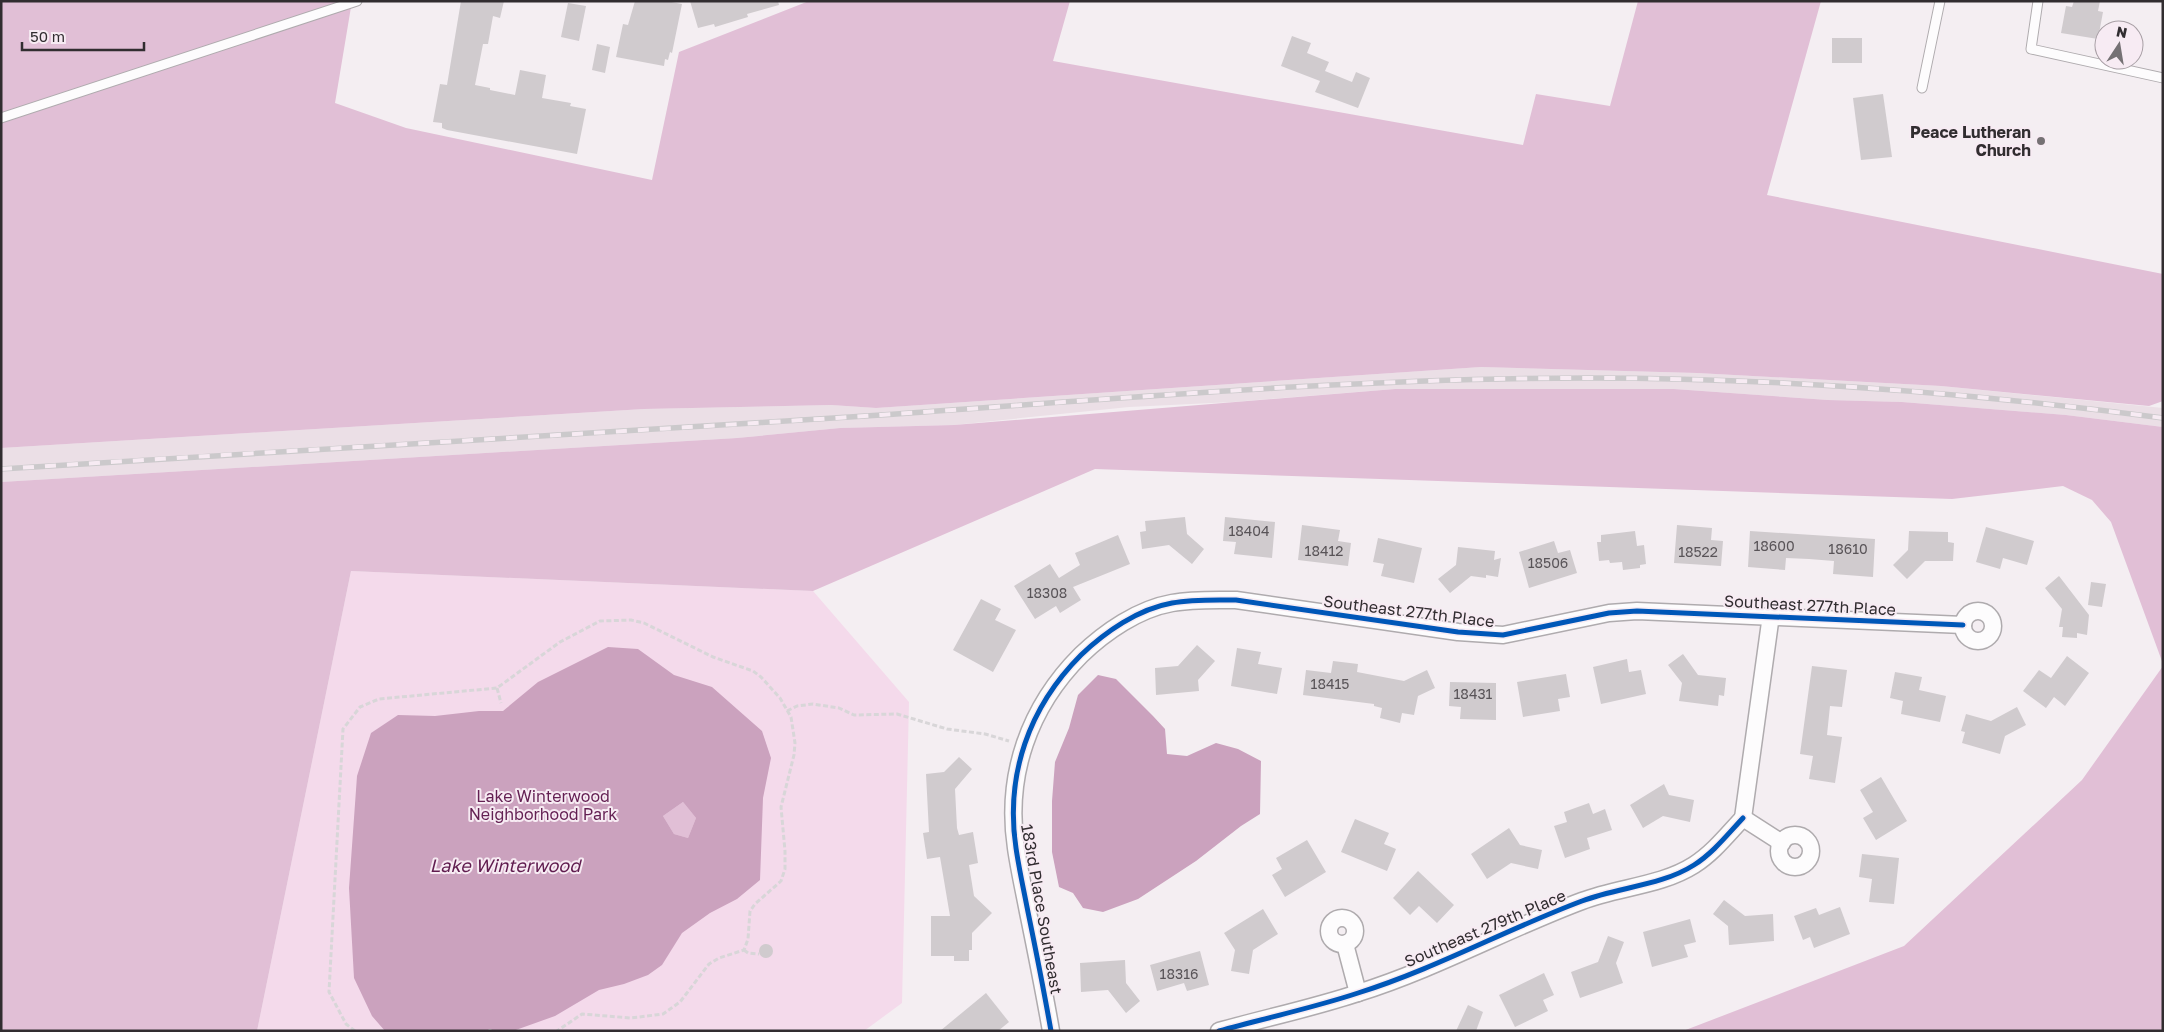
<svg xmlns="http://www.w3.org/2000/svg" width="2164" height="1032" font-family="'Golos Text',sans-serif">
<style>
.built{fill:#ebdfe6}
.green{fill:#f4daeb}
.forest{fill:#e1bfd6}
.water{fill:#cba2be;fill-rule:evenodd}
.building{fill:#d0cbce}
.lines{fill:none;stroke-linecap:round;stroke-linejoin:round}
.service-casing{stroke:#afabae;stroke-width:11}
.minor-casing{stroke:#afabae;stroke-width:19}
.path{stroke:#d8d6d8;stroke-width:3;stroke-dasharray:5 2.5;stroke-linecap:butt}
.service{stroke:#fdfcfd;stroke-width:9}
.minor{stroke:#fdfcfd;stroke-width:16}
.rail-casing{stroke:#cbc9cb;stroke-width:5.5}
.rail{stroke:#f7ebf3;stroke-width:4;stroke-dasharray:11;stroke-linecap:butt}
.cycleway-casing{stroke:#f7ebf3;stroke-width:8}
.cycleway{stroke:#0057b8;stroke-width:5}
.poi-dot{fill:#757174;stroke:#f7ebf3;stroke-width:2}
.labels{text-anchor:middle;stroke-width:4;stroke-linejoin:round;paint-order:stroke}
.number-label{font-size:14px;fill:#595458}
.poi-label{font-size:16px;font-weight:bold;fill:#312d30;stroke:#f7ebf3;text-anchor:end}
.street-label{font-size:16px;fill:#312d30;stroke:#f7ebf3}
.park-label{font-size:16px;fill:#631f52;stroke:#f7ebf3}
.water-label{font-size:18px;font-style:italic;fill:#601c4f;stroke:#f7ebf3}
</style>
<rect width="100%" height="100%" fill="#f4eef2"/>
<polygon class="built" points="1481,367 1697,373 1941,386 2163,408 2163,427 2066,415 1902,402 1828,400 1674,389 1395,389 1233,402 1129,407 954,425 840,428 737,438 1,482 1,448 644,409 831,405 876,408"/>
<polygon class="green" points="351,571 813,591 909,702 902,1003 864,1031 257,1031"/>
<g class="forest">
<polygon points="1,1 352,1 335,103 406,128 652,180 679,52 809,1 1070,1 1053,61 1523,145 1536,94 1610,106 1638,1 1821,1 1767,195 2163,274 2163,401 2149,406 1941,386 1697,373 1481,367 876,408 831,405 644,409 1,448"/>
<polygon points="1395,389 1674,389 1828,400 1902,402 2066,415 2163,427 2163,664 2111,522 2092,500 2063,486 1952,499 1095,469 813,591 351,571 257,1031 1,1031 1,482 737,438 840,428 954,425"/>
<polygon points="2163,666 2163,1031 1683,1031 1904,946 2082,780"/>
<polygon points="683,802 696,818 688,838 674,834 663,816"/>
</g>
<g class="water">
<path d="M608,647L638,649L674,675L712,687L762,731L771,758L763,798L760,880L737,899L710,913L682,933L662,965L648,975L624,984L599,990L555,1016L513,1031H385L372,1016L354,978L349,888L357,776L371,733L398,715L435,716L479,711H503L538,682ZM683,802L696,818L688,838L674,834L663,816Z"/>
<polygon points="1098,675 1116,679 1153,716 1165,729 1167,754 1187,756 1216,743 1238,749 1261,761 1260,814 1241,826 1196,861 1138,899 1103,912 1083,908 1073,893 1059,887 1052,852 1052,801 1055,762 1069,728 1078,695"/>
</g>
<g class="building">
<polygon points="461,1 504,1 500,18 493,16 488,44 483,44 475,85 490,88 490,90 515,95 520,70 546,75 542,98 571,103 570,106 586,109 577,154 447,130 442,128 442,123 433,122 440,84 447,85"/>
<polygon points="635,1 666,1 682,4 672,53 670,52 668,60 665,59 664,66 616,57 623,24 628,25"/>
<polygon points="690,1 778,1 779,5 747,14 748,17 715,27 714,24 698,28"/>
<polygon points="2074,1 2100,1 2098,11 2103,12 2098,39 2061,33 2066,6 2072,7"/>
<polygon points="568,3 586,6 579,41 561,37"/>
<polygon points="1292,36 1311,43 1307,53 1329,62 1325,71 1352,82 1356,72 1370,78 1358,108 1315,92 1320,81 1281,66"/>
<rect x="1832" y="38" width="30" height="25"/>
<polygon points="597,44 610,47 605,73 592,70"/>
<polygon points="1883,94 1892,157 1861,160 1853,98"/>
<polygon points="1185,517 1187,534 1204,549 1192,564 1169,545 1142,549 1140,532 1146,531 1145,521"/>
<polygon points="1225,517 1275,522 1272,558 1234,554 1236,542 1223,541"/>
<polygon points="1302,525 1340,530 1338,541 1351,543 1348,566 1298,560"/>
<polygon points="1677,525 1712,528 1711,540 1723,541 1721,566 1674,563"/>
<polygon points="1986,527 2034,541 2027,565 2003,558 2000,569 1976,562"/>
<polygon points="1635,531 1637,546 1644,545 1646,564 1640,565 1640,568 1623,570 1622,562 1610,563 1609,560 1599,561 1597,542 1601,542 1601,535"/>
<polygon points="1750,531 1875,539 1873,577 1833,574 1834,561 1809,559 1786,558 1785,570 1748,567"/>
<polygon points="1909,531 1948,532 1948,542 1954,543 1953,561 1925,561 1907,579 1893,565 1908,550"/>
<polygon points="1118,535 1130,564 1073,587 1081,600 1060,613 1056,606 1035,619 1014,586 1050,564 1059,578 1080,565 1075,553"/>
<polygon points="1378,538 1422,548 1414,583 1381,576 1384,564 1373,562"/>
<polygon points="1554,541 1558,553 1570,550 1577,573 1529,588 1519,552"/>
<polygon points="1458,547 1495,551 1494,560 1501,558 1498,577 1486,575 1486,578 1471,576 1450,593 1438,579 1456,565"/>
<polygon points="2059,576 2089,615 2087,635 2077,633 2077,638 2062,637 2063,627 2059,627 2062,609 2045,588"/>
<polygon points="2091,582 2106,584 2102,607 2088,605"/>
<polygon points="981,599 1001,609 995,620 1016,630 993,672 953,650"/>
<polygon points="1197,645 1215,661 1198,680 1199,691 1156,695 1155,668 1178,666"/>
<polygon points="1237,648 1261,652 1258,664 1282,668 1277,694 1231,686"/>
<polygon points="1683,654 1698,675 1726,678 1724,696 1719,695 1718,706 1679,701 1682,683 1668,665"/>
<polygon points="2067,656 2089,673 2065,706 2054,697 2046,708 2023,691 2039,670 2051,678"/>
<polygon points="1627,659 1629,672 1641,670 1646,694 1601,704 1593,667"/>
<polygon points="1333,661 1358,664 1357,672 1404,681 1427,670 1435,688 1418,696 1414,715 1402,713 1400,723 1380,718 1382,708 1374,706 1374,704 1303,695 1306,670 1331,673"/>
<polygon points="1812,666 1847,670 1842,707 1830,706 1827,735 1842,737 1835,783 1809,779 1813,756 1800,754"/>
<polygon points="1895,672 1922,677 1919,690 1946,696 1940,722 1901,714 1903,701 1890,698"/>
<polygon points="1566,674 1570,697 1558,699 1560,711 1523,717 1517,682"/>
<polygon points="1450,682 1496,683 1496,720 1460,719 1461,707 1449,706"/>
<polygon points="2017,707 2026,725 2005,736 2000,754 1962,743 1965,732 1961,731 1966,714 1991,721"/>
<polygon points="959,757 972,769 955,789 957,828 959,835 973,832 978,863 969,865 974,896 992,913 972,933 972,950 969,950 969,961 954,961 954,956 931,956 931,916 950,916 940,857 927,859 923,833 929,832 926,774 944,772"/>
<polygon points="1881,777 1907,821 1876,840 1863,818 1873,812 1860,790"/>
<polygon points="1664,784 1669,795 1694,800 1690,822 1663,816 1643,828 1630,805"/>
<polygon points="1589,803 1593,814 1605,809 1612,830 1587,838 1590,849 1565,858 1554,826 1567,822 1564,812"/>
<polygon points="1355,819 1389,833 1384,844 1396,849 1387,871 1341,852"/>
<polygon points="1509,828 1520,845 1542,850 1538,869 1511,863 1487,879 1471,854"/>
<polygon points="1307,840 1326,872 1285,897 1272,875 1282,869 1276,858"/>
<polygon points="1862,854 1899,858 1894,904 1869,902 1872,879 1859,877"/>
<polygon points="1418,871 1454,905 1437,923 1419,906 1410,915 1393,898"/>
<polygon points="1724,900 1745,916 1773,914 1774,941 1729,945 1728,926 1713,914"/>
<polygon points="1840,907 1850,934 1814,948 1810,937 1803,940 1794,916 1816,908 1819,915"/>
<polygon points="1263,909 1278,934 1253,950 1249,974 1231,971 1235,950 1224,933"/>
<polygon points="1690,919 1696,942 1684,945 1688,957 1652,967 1643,932"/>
<polygon points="1608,936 1624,942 1616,963 1623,983 1580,998 1571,972 1598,962"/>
<circle cx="766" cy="951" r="7"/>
<polygon points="1200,951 1209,985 1187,991 1184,983 1157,991 1150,965"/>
<polygon points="1125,960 1126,983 1140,1001 1126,1013 1108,990 1081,992 1080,963"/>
<polygon points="1544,973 1554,995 1543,1000 1548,1011 1515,1027 1499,995"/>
<polygon points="986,993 1009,1022 998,1031 940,1031"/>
<polygon points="1468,1005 1483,1012 1476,1031 1456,1031"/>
</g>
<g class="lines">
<g class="service-casing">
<g id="service">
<polyline points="2038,1 2031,49 2163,78"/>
<polyline points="1922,88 1940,1"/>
<polyline points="1,118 357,1"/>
</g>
</g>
<g class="minor-casing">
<g id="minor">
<circle cx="1978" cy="626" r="15"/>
<polyline points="1743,818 1771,615"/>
<polyline points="1743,818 1782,843"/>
<circle cx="1795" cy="851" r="16"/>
<circle cx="1342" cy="931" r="13"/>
<polyline points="1345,944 1358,993"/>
<path d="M1051,1031C1044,991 1036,951 1028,912C1024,891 1019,869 1016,848C1005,775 1029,707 1081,655C1105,632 1138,609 1172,603C1193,599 1215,600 1236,600L1458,632L1503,635L1609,613L1637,611L1963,625"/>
<path d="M1219,1031C1265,1018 1313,1008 1358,993C1435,969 1507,929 1582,901C1618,887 1661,886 1694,865C1713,853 1727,835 1743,818"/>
</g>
</g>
<g class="path">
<polyline points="497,688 501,703"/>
<polyline points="787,711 797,706 813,704 839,708 854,715 897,714 947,729 985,734 1009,741"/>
<polyline points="744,950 748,953 759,954"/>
<polyline points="490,1029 490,1031"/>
<polyline points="355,1031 346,1024 329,992 343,729 360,707 379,699 497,688 560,642 600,621 631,620 644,623 713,657 753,671 761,677 780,698 791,717 795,743 794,755 781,807 785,851 785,869 781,881 755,904 750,911 748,939 744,950 719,958 709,964 680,1002 663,1014 631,1018 582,1014 557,1031"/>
</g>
<use href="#service" class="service"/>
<use href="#minor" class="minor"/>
<g class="rail-casing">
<path id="rail" d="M1,469C295,450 588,434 881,415C1116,399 1352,378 1588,378C1780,378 1972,393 2163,418"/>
</g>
<use href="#rail" class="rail"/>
<g class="cycleway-casing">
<g id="cycleway">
<path d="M1051,1031C1044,991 1036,951 1028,912C1024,891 1019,869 1016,848C1005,775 1029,707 1081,655C1105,632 1138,609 1172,603C1193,599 1215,600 1236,600L1458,632L1503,635L1609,613L1637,611L1963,625"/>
<path d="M1219,1031C1265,1018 1313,1008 1358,993C1435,969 1507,929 1582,901C1618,887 1661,886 1694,865C1713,853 1727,835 1743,818"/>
</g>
</g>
<use href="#cycleway" class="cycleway"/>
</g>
<circle class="poi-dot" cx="2041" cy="141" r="5"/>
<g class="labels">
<g class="number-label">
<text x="1249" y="536">18404</text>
<text x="1774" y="551">18600</text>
<text x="1848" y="554">18610</text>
<text x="1324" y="556">18412</text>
<text x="1698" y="557">18522</text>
<text x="1548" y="568">18506</text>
<text x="1047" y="598">18308</text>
<text x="1330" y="689">18415</text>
<text x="1473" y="699">18431</text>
<text x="1179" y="979">18316</text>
</g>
<g class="poi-label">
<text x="2031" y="138">Peace Lutheran<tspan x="2031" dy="18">Church</tspan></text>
</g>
<g class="street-label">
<text transform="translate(1810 605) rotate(3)" y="6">Southeast 277th Place</text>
<text transform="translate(1409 611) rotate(7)" y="6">Southeast 277th Place</text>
<text transform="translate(1042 909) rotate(80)" y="6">183rd Place Southeast</text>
<text transform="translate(1485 928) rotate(-23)" y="6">Southeast 279th Place</text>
</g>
<g class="park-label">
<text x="543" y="802">Lake Winterwood<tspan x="543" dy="18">Neighborhood Park</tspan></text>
</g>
<g class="water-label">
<text x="505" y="872">Lake Winterwood</text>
</g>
</g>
<rect width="2164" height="1032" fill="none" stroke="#312d30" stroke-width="5"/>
<g transform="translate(2119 45) rotate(12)"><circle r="24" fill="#f7ebf3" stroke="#a89fa5"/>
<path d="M0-4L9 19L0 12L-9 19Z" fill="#757174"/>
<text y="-8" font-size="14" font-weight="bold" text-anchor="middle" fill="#312d30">N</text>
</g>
<path d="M22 42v8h122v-8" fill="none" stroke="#312d30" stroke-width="2.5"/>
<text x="30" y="42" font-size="15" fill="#312d30" stroke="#f7ebf3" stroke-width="4" paint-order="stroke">50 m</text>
</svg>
